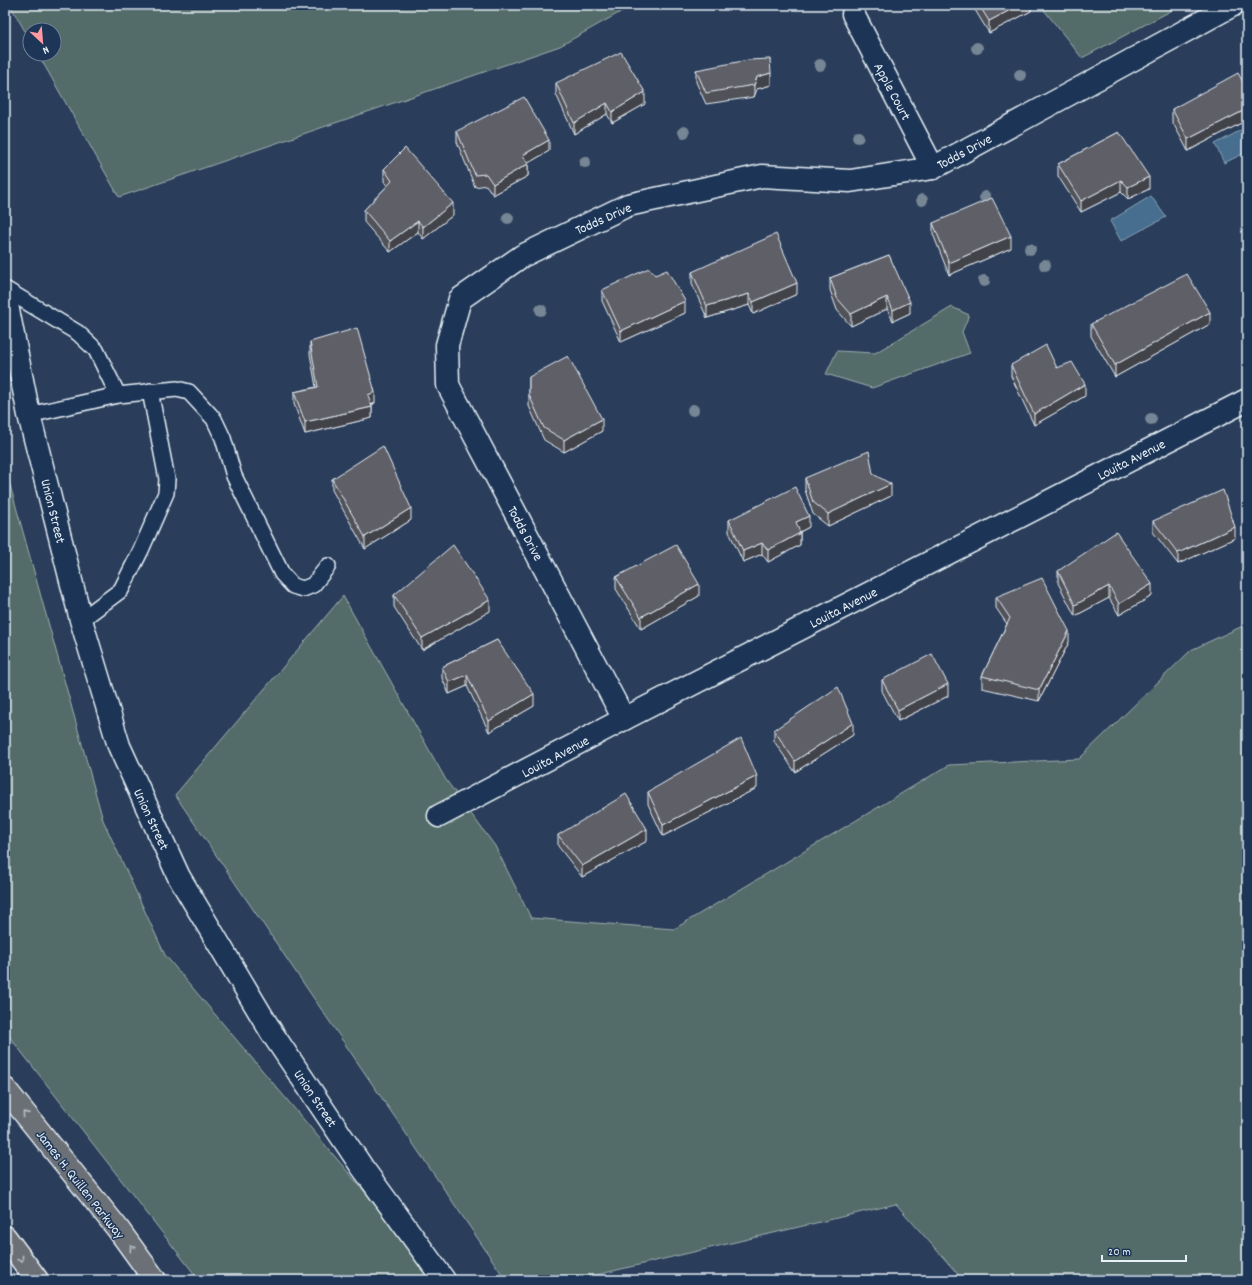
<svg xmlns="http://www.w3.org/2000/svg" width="1252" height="1285" font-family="Dekko,sans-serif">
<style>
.green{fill:#536c69;stroke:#9eaeb0}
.water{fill:#466e8e;stroke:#87a2b8}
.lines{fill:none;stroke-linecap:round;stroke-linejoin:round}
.service-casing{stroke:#e8f1f8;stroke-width:18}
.minor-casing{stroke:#e8f1f8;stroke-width:25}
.tertiary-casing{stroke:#e8f1f8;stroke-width:25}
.motorway-casing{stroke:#e8f1f8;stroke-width:25}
.service{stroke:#1d3557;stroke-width:15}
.minor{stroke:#1d3557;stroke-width:22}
.tertiary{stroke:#1d3557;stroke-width:22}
.motorway{stroke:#6b6f75;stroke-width:22}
.tree{fill:#768695}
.wall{fill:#515159;stroke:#e8f1f8}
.shaded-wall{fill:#424249;stroke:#e8f1f8}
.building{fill:#5e5e68;stroke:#e8f1f8}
.oneway{stroke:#b6bdc4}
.labels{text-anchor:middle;stroke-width:3;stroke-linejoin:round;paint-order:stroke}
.street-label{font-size:14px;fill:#e8f1f8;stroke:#1d3557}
</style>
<rect width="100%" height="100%" fill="#2a3d5a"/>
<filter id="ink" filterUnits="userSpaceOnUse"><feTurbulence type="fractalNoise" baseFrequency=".025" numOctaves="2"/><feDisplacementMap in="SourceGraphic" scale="8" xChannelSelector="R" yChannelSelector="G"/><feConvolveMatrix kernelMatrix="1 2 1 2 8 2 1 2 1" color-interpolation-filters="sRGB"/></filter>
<g filter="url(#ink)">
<g class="green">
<polygon points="10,5 633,5 560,46 119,197 38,54 54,54 54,30 30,30 30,40"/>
<polygon points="1040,5 1182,5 1082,58"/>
<polygon points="952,307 969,315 962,332 970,353 872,388 826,374 837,351 875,353"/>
<polygon points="5,467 103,820 165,955 439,1280 199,1280 5,1031"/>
<polygon points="343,596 446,780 495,846 531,918 674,929 949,765 1079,759 1191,650 1247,624 1247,1280 963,1280 896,1204 575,1280 506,1280 175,795"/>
</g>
<g class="water">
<polygon points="1247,127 1247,152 1224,163 1215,144"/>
<polygon points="1151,196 1166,217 1121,241 1110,221"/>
</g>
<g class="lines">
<g class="service-casing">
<g id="service">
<polyline points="5,289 78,333 96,350 118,395"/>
<polyline points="29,415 118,395 177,389 189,392 214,419 223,438 234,476 282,574 293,586 303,589 313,585 328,566"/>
<polyline points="81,620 121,590 141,550 166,493 167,479 150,391"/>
</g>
</g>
<g class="minor-casing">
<g id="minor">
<polyline points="853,14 933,168"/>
<polyline points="624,719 448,385 447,345 460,299 522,256 628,205 762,176 850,181 933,168 1233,5"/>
<polyline points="439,816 624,719 1247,400"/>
</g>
</g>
<g class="tertiary-casing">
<polyline id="tertiary" points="5,295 29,415 81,620 119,746 179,877 272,1033 362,1167 444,1280"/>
</g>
<g class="motorway-casing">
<g id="motorway">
<polyline points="5,1089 118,1229 155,1280"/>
<polyline points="5,1237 37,1280"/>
</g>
</g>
<use href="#service" class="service"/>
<use href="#minor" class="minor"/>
<use href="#tertiary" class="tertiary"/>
<use href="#motorway" class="motorway"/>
</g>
<g class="tree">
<circle cx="977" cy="48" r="6"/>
<circle cx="820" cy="65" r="6"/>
<circle cx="1020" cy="75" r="6"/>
<circle cx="684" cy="132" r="6"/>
<circle cx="858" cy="137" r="6"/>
<circle cx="585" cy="162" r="6"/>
<circle cx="985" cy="197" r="6"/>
<circle cx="922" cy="200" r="6"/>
<circle cx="508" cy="218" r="6"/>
<circle cx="1030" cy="249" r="6"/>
<circle cx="1045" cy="265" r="6"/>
<circle cx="984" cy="281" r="6"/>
<circle cx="541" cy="310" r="6"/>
<circle cx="693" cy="410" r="6"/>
<circle cx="1151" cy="419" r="6"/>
</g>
<g class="wall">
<polygon points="972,5 1031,5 1031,11 989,33"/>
<polygon points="696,70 771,85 757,89 754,97 706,104 696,82"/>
<polygon points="556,83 645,104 612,123 607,114 574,134 556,94"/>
<polygon points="1247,89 1247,120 1188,151 1172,121 1172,109"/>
<polygon points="457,131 549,151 528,163 528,176 493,195 486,185 475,187 457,142"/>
<polygon points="1119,132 1149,189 1128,199 1121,192 1081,212 1058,176 1058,164"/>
<polygon points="384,169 453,215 423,239 418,232 390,252 364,222 364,210 387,186 384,181"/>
<polygon points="933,223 1011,248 949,275 933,234"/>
<polygon points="889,255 910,313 893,321 887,309 851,326 837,310 830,290 830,278"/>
<polygon points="692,272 797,294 753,314 749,305 707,318 692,284"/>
<polygon points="602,290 685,313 621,342 602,301"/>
<polygon points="1091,324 1210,324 1115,377 1091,336"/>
<polygon points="310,342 375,403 372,405 372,418 305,434 294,404 294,392 316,387 310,354"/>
<polygon points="1011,365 1057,368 1085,396 1034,425 1011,376"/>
<polygon points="529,377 602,431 564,452 544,440 529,406"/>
<polygon points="805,478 891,496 828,526 813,514 805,490"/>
<polygon points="332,479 411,520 365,549 332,490"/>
<polygon points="729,520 809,527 800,532 800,545 768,562 762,554 743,562 729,532"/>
<polygon points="1153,521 1235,538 1178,564 1153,532"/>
<polygon points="1058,571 1152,596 1119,615 1109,598 1075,616 1058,583"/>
<polygon points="616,577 699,596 641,629 616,589"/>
<polygon points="394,595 490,611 422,650 394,607"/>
<polygon points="996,597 1069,642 1039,701 982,688 982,676 1007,624 996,608"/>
<polygon points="497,640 534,706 489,732 467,686 449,694 442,678 442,667"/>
<polygon points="882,680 948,696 898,721 882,691"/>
<polygon points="774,730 853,735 795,772 774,741"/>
<polygon points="757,788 663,836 648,804 648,792"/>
<polygon points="558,835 647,841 582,877 558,846"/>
</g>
<g class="shaded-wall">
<polygon points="1020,5 1031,5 1031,11 989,33 989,21"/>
<polygon points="771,73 771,85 757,89 754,97 754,85 757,77"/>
<polygon points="645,92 645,104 612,123 612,112"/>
<polygon points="607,103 607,114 574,134 574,123"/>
<polygon points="1247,109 1247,120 1188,151 1188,139"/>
<polygon points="549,140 549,151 523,166 523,155"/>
<polygon points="528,164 528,176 493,195 493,184"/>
<polygon points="1149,177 1149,189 1128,199 1128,187"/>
<polygon points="1121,180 1121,192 1081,212 1081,201"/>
<polygon points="453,203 453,215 423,239 423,227"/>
<polygon points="418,221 418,232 390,252 390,241"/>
<polygon points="1011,236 1011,248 949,275 949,263"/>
<polygon points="797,283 797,294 753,314 753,302"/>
<polygon points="749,294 749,305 707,318 707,306"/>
<polygon points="887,297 887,309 851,326 851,314"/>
<polygon points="685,301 685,313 621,342 621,331"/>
<polygon points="910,302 910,313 893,321 893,310"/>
<polygon points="1210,312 1210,324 1115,377 1115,365"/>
<polygon points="1085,384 1085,396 1034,425 1034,414"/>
<polygon points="375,392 375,403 368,406 368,395"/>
<polygon points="372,407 372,418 305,434 305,422"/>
<polygon points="602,419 602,431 564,452 564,440"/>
<polygon points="891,484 891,496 828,526 828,514"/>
<polygon points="411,508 411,520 365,549 365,537"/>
<polygon points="809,516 809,527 796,534 796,522"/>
<polygon points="1235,527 1235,538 1178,564 1178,553"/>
<polygon points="800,533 800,545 768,562 768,550"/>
<polygon points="762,543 762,554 743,562 743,551"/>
<polygon points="699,584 699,596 641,629 641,617"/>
<polygon points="1152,584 1152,596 1119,615 1119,604"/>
<polygon points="1109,586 1109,598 1075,616 1075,605"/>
<polygon points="490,600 490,611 422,650 422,638"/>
<polygon points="1069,631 1069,642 1039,701 1039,690"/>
<polygon points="467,675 467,686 449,694 449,682"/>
<polygon points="948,684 948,696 898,721 898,710"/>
<polygon points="534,694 534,706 489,732 489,721"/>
<polygon points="853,723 853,735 795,772 795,761"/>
<polygon points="757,776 757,788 663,836 663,825"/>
<polygon points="647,829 647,841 582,877 582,866"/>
</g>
<g class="building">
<polygon points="979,5 1020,5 989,21"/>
<polygon points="621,52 645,92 612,112 607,103 574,123 556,83"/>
<polygon points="770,59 771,73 757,77 754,85 706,93 696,70 748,60"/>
<polygon points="1238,73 1247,89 1247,109 1188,139 1172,109"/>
<polygon points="524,97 549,140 523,155 528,164 493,184 486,174 475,175 457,131"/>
<polygon points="1119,132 1149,177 1128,187 1121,180 1081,201 1058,164"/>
<polygon points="405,148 453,203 423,227 418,221 390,241 364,210 392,181 384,169"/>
<polygon points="992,198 1011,236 949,263 933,223"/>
<polygon points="776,234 797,283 753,302 749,294 707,306 692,272"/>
<polygon points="889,255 910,302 893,310 887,297 851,314 837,298 830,278"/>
<polygon points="649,268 655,275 667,270 685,301 621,331 602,290"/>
<polygon points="1187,274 1210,312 1115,365 1091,324"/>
<polygon points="357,328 375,392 368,395 372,407 305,422 294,392 318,387 310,342"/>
<polygon points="1046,345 1057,368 1072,362 1085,384 1034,414 1011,365"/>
<polygon points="568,356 602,419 564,440 544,428 529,395 529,377"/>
<polygon points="383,446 411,508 365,537 332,479"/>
<polygon points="869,451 873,474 891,484 828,514 813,502 805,478"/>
<polygon points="795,487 809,516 796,522 800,533 768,550 762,543 743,551 729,520"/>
<polygon points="1223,490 1235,527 1178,553 1153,521"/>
<polygon points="1116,532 1152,584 1119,604 1109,586 1075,605 1058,571"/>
<polygon points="453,545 490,600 422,638 394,595"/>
<polygon points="676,545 699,584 641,617 616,577"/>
<polygon points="1042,578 1069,631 1039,690 982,676 1010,618 996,597"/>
<polygon points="497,640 534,694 489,721 467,675 449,682 442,667"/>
<polygon points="932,654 948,684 898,710 882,680"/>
<polygon points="838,687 853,723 795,761 774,730"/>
<polygon points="741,738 757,776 663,825 648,792"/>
<polygon points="626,794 647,829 582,866 558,835"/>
</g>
<defs><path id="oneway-chevron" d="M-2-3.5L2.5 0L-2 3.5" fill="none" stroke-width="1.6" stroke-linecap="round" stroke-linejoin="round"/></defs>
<g class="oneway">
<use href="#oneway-chevron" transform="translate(25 1114) rotate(-129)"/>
<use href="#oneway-chevron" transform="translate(132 1248) rotate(-126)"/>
<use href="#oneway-chevron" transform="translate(21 1259) rotate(53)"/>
</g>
</g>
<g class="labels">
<g class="street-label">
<text transform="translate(893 91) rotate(62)" y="5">Apple Court</text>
<text transform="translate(964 151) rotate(-28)" y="5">Todds Drive</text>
<text transform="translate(603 218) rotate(-24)" y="5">Todds Drive</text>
<text transform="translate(1131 459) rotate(-27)" y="5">Louita Avenue</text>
<text transform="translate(54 511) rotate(76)" y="5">Union Street</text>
<text transform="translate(526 533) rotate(62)" y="5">Todds Drive</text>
<text transform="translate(843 607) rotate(-27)" y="5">Louita Avenue</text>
<text transform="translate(555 756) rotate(-28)" y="5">Louita Avenue</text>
<text transform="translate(152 819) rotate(65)" y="5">Union Street</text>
<text transform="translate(316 1098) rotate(56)" y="5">Union Street</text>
<text transform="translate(81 1184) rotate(52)" y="5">James H. Quillen Parkway</text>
</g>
</g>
<rect width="1252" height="1285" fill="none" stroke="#1d3557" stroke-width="20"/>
<rect x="10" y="10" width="1232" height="1265" fill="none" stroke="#e8f1f8" stroke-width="1.5" filter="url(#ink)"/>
<g transform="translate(42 42) rotate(154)"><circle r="19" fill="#1d3557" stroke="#6e8097"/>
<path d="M0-3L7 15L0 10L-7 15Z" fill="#ff9aa2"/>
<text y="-6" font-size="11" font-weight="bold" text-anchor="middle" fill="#e8f1f8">N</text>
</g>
<path d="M1102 1255v6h84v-6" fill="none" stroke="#e8f1f8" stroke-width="2"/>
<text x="1108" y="1255" font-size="12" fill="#e8f1f8" stroke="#1d3557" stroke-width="3" paint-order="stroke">20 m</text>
</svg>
